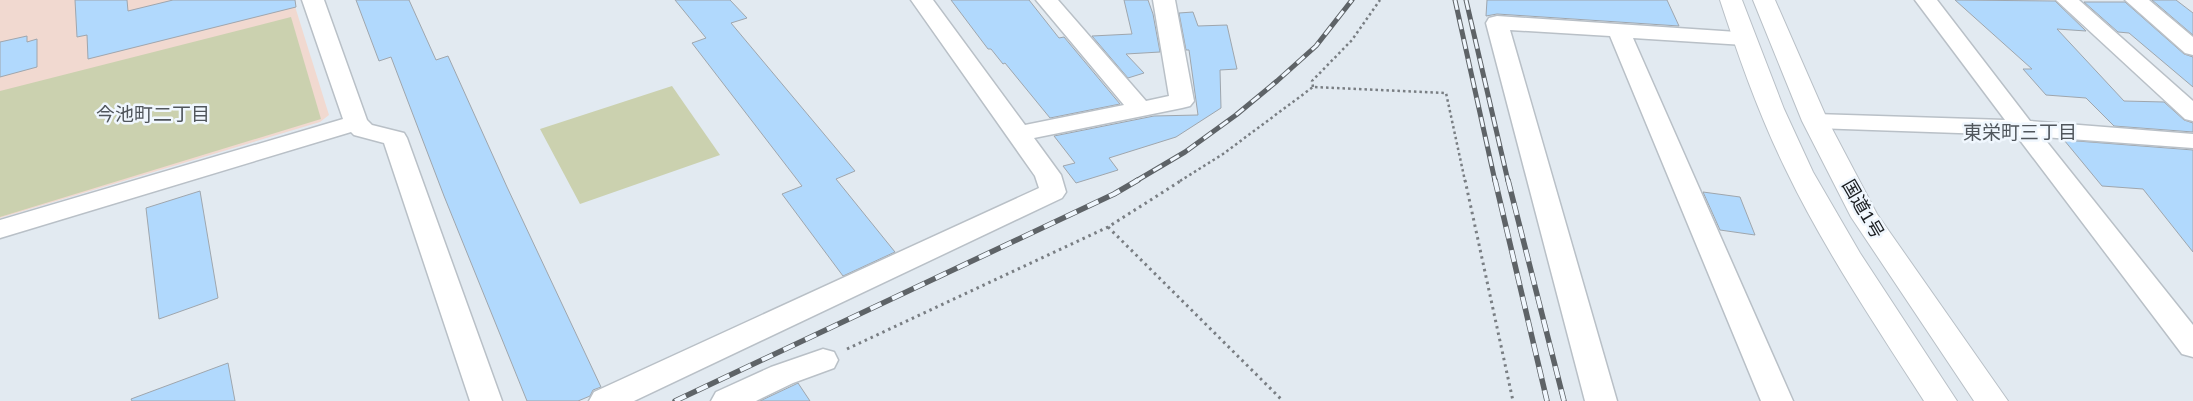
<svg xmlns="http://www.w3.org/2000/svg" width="2193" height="401" font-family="Arial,'Noto Sans JP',sans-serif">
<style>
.education{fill:#f1d9d0}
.green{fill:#cbd1af}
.building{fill:#b1d9fd;stroke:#9fa6ad}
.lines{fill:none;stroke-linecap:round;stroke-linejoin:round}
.minor-casing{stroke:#b9c0c7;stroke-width:3}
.highway-casing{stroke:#b9c0c7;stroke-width:2}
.path-far1{stroke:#797e83;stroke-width:2.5;stroke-dasharray:2.5 3;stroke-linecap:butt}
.path{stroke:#797e83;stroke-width:3;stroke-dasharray:2.5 4;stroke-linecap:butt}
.minor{fill:#fff;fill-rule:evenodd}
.highway{fill:#fff;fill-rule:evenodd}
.rail-far1-casing{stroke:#5e6367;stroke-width:5}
.rail-casing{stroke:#5e6367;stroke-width:5.5}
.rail-far1{stroke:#f0f7fe;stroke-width:3;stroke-dasharray:10;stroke-linecap:butt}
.rail{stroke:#f0f7fe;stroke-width:4;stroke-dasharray:12;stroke-linecap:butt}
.labels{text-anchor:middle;stroke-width:5;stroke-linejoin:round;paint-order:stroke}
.street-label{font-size:18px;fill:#191c1f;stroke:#f0f7fe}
.neighbourhood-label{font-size:19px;fill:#50565c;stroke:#f0f7fe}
</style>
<rect width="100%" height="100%" fill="#e2eaf1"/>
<polygon class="education" points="0,0 293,0 329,115 320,122 0,218"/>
<g class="green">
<polygon points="291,17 321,119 0,217 0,91"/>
<polygon points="672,86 720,155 580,204 540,129"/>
</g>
<g class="building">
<polygon points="75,0 127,0 128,11 173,0 295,0 296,7 88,59 87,35 77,37"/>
<polygon points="356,0 409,0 436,60 448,56 507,187 601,387 593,390 590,396 578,401 527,401 444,196 391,57 379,61"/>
<polygon points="675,0 730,0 747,18 731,23 855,171 836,179 895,252 843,276 782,194 802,186 692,43 706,38"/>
<polygon points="951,0 1029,0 1059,38 1064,37 1120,104 1050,118 1005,63 1003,64 991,49 988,49"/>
<polygon points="1124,0 1148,0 1153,14 1160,52 1126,54 1144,73 1128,78 1092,36 1132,34"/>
<polygon points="1487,0 1667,0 1679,26 1497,14 1486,16"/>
<polygon points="1955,0 2055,1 2086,31 2057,29 2124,101 2164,102 2184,120 2193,123 2193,132 2114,126 2086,98 2046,95 2023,69 2032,69"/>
<polygon points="2152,0 2176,0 2193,13 2193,35"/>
<polygon points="2084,2 2125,2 2184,54 2193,57 2193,87 2129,33 2118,32"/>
<polygon points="1193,12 1198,26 1227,25 1237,69 1220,70 1221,108 1176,137 1109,158 1118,170 1076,183 1063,166 1075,163 1054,136 1154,116 1198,115 1189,50 1186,50 1179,13"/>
<polygon points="27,36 27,42 37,39 37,67 0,77 0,42"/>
<polygon points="2064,140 2193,150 2193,252 2143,189 2102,186"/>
<polygon points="200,191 218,298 159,319 146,208"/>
<polygon points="1703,192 1740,197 1755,235 1720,230"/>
<polygon points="228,363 235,401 132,401 131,399"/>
<polygon points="798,383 810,401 760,401 794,385"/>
</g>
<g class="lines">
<g class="minor-casing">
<g id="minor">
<polygon points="302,0 324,0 367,120 372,125 404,133 407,138 502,401 470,401 384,143 354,135 351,132 0,238 0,220 343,119"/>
<polygon points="911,0 933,0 1025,125 1124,105 1036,0 1058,0 1146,101 1169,96 1153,0 1175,0 1194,101 1190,106 1182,108 1034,138 1061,175 1066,192 1062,198 634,401 589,401 594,392 1039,188 1035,176"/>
<polygon points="1915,0 1937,0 2030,121 2193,134 2193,148 2043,137 2193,325 2193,357 2182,354 2016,135 1815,128 1806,126 1803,121 1806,116 1815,114 2005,120"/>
<polygon points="2056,0 2079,0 2193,101 2193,121 2185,119"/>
<polygon points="2125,0 2149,0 2193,37 2193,55 2185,53"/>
<polygon points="1497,16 1752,33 1755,38 1752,43 1744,45 1633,38 1793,401 1761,401 1610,36 1510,30 1617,401 1585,401 1486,23 1489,18"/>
<polygon points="823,349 834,352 838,360 834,368 793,383 756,401 711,401 716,392 771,367"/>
</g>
</g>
<g class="highway-casing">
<g id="highway">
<path d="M1720,0H1742L1784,109L1813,172L1860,253L1957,401H1924C1876,326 1825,251 1786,170C1759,115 1739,58 1720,0Z"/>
<polygon points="1753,0 1775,0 1828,121 1877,214 2008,401 1974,401 1851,217 1802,121"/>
</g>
</g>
<g class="path-far1">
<polyline points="1313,87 1312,81 1352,40 1380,0"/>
<polyline points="1180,181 1223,154 1313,87 1446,93 1465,181"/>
</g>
<g class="path">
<polyline points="1465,180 1513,401"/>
<polyline points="1108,227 1283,401"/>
<polyline points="847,349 1108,227 1182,180"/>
</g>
<use href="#minor" class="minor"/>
<use href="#highway" class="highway"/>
<g class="rail-far1-casing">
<g id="rail-far1">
<polyline points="1455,0 1495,181"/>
<polyline points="1466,0 1508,181"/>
<polyline points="1136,181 1185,152 1236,115 1277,81 1316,46 1352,0"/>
</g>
</g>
<g class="rail-casing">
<g id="rail">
<polyline points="1495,180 1547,401"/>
<polyline points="1508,180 1564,401"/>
<polyline points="675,401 1114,194 1138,180"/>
</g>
</g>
<use href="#rail-far1" class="rail-far1"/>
<use href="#rail" class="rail"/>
</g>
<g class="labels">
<g class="street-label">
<text transform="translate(1863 209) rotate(60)" y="6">国道1号</text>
</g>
<g class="neighbourhood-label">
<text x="153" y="121">今池町二丁目</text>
<text x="2020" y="139">東栄町三丁目</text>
</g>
</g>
</svg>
